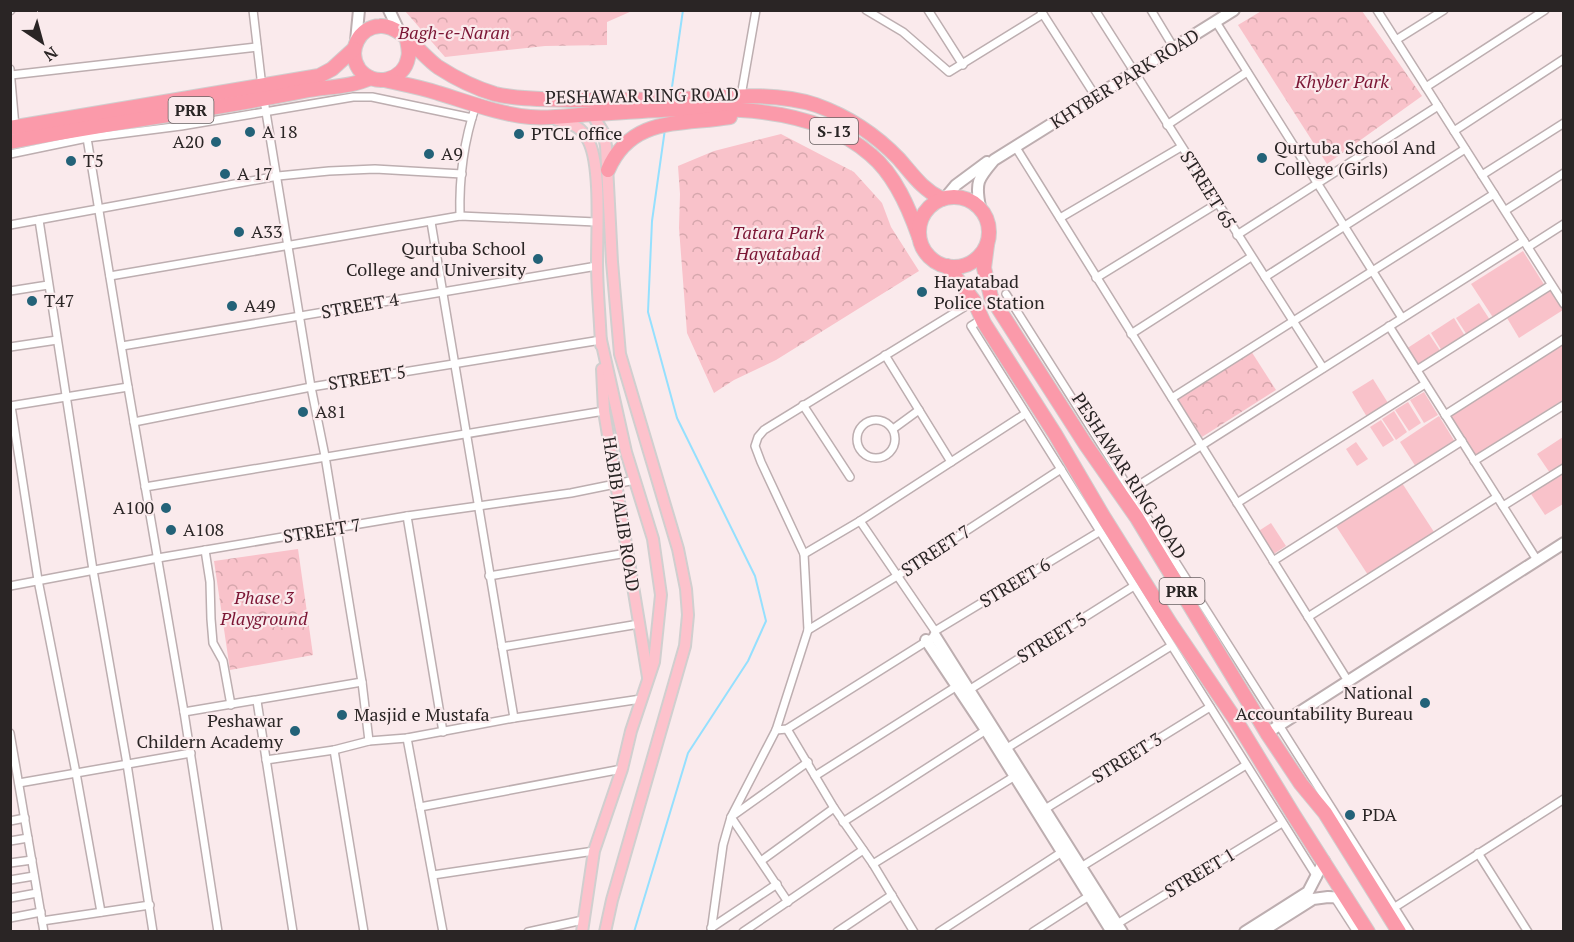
<svg xmlns="http://www.w3.org/2000/svg" width="1574" height="942" font-family="'PT Serif',serif">
<style>
.grass{fill:#f9c2ca}
.park{fill:url(#park-crowns)}
.lines{fill:none;stroke-linecap:round;stroke-linejoin:round}
.stream{stroke:#95e0fe;stroke-width:2}
.street-casing{stroke:#bdaeb0;stroke-width:10}
.secondary-casing{stroke:#bdaeb0;stroke-width:14}
.primary-casing{stroke:#d0cfcf;stroke-width:14}
.highway-casing{stroke:#d0cfcf;stroke-width:16}
.street{stroke:#fff;stroke-width:7}
.secondary{stroke:#fff;stroke-width:10}
.primary{stroke:#fdc2cc;stroke-width:10}
.highway{stroke:#fb9aaa;stroke-width:14}
.poi-dot{fill:#236278;stroke:#faeaec;stroke-width:2}
.labels{text-anchor:middle;stroke-width:4.5;stroke-linejoin:round;paint-order:stroke}
.shield{fill:#faeaec;stroke:#686061;stroke-width:1.5}
.shield-label{font-size:16px;font-weight:bold;fill:#2a2525}
.park-label{font-size:18px;font-style:italic;fill:#7b1534;stroke:#faeaec}
.street-label{font-size:18px;fill:#2a2525;stroke:#faeaec}
.poi-label{font-size:18px;fill:#2a2525;stroke:#faeaec;text-anchor:start}
</style>
<defs>
<pattern id="park-crowns" width="20" height="18" patternUnits="userSpaceOnUse" patternTransform="scale(1.5)"><rect width="20" height="18" fill="#f9c2ca"/><path d="M2 6a3 3 0 1 1 6 0M12 15a3 3 0 1 1 6 0" fill="none" stroke="#d6a7ad"/></pattern>
</defs>
<rect width="100%" height="100%" fill="#faeaec"/>
<g class="grass">
<polygon points="1523,251 1545,286 1494,319 1471,284"/>
<polygon points="1551,290 1563,310 1519,338 1507,318"/>
<polygon points="1479,303 1490,320 1467,335 1456,318"/>
<polygon points="1454,318 1465,336 1442,351 1431,333"/>
<polygon points="1429,334 1441,352 1417,367 1406,349"/>
<polygon points="1563,343 1563,400 1475,456 1449,415"/>
<polygon points="1373,379 1388,403 1367,417 1352,392"/>
<polygon points="1424,392 1438,415 1424,423 1410,400"/>
<polygon points="1408,402 1421,423 1409,431 1395,410"/>
<polygon points="1394,411 1407,432 1396,440 1382,419"/>
<polygon points="1439,416 1455,442 1416,467 1400,442"/>
<polygon points="1381,420 1394,440 1383,447 1370,427"/>
<polygon points="1563,437 1563,465 1550,473 1537,454"/>
<polygon points="1356,442 1368,459 1357,466 1346,449"/>
<polygon points="1563,473 1563,504 1545,515 1531,494"/>
<polygon points="1402,483 1434,532 1368,575 1336,526"/>
<polygon points="1271,523 1286,546 1272,555 1257,532"/>
</g>
<g class="park">
<polygon points="1263,10 1362,11 1422,96 1327,164 1238,25"/>
<polygon points="405,11 632,11 607,22 607,45 545,46 445,57"/>
<polygon points="781,134 854,172 882,203 891,227 919,271 776,360 734,380 714,393 687,333 679,228 680,194 678,166 714,151"/>
<polygon points="1251,351 1276,390 1202,437 1177,398"/>
<polygon points="298,549 313,655 230,670 214,561"/>
</g>
<g class="lines">
<g class="stream">
<polyline points="671,94 683,10"/>
<polyline points="634,932 688,753 748,661 766,621 755,576 677,418 648,312 652,221 665,129"/>
</g>
<g class="street-casing">
<g id="street">
<polyline points="253,10 262,87"/>
<polyline points="866,10 903,32 949,72 1043,14"/>
<polyline points="928,10 963,65"/>
<polyline points="1095,10 1323,368"/>
<polyline points="1151,10 1174,48"/>
<polyline points="1377,10 1564,304"/>
<polyline points="10,11 11,10"/>
<polyline points="1041,11 1096,97"/>
<polyline points="1216,22 1402,318"/>
<polyline points="1396,40 1444,10"/>
<polyline points="10,69 15,127"/>
<polyline points="11,75 257,47"/>
<polyline points="1426,87 1545,10"/>
<polyline points="741,96 756,10"/>
<polyline points="264,100 311,387 325,456 362,682 369,741"/>
<polyline points="1167,125 1247,72"/>
<polyline points="87,127 87,138 128,387 184,712 218,932"/>
<polyline points="1454,131 1564,59"/>
<polyline points="1015,146 1348,681"/>
<polyline points="10,154 87,138 181,126 353,97 372,97 472,118"/>
<polyline points="1482,175 1564,123"/>
<polyline points="1506,210 1564,173"/>
<path d="M460,216C459,180 464,140 476,105"/>
<polyline points="1060,218 1181,147"/>
<polyline points="39,220 93,570 127,764 153,932"/>
<polyline points="431,222 514,718"/>
<polyline points="10,225 278,176 329,171 375,169 462,174"/>
<polyline points="1237,235 1438,106"/>
<polyline points="1528,247 1564,224"/>
<polyline points="110,276 460,216 596,222"/>
<polyline points="1265,277 1465,149"/>
<polyline points="1096,278 1218,203"/>
<polyline points="10,291 48,285"/>
<polyline points="1006,294 1410,932"/>
<polyline points="982,319 971,326 1317,877"/>
<polyline points="1389,326 1537,560"/>
<polyline points="1131,334 1251,257"/>
<polyline points="122,346 597,266"/>
<polyline points="10,347 57,340"/>
<polyline points="885,355 951,462"/>
<polyline points="1417,370 1551,285"/>
<polyline points="1172,398 1494,194"/>
<polyline points="803,405 850,477"/>
<polyline points="10,406 128,387"/>
<polyline points="11,406 38,580 76,773 101,912"/>
<polyline points="1445,415 1564,339"/>
<circle cx="876" cy="439" r="19"/>
<polyline points="134,422 311,387 601,340"/>
<polyline points="893,429 919,410"/>
<polyline points="1474,461 1564,405"/>
<polyline points="145,487 604,411"/>
<polyline points="1128,492 1524,241"/>
<polyline points="1237,503 1425,384"/>
<polyline points="1503,506 1564,468"/>
<polyline points="407,516 443,732"/>
<polyline points="860,521 935,631"/>
<polyline points="205,550 210,582 211,619 213,643 223,661 231,705"/>
<polyline points="804,554 860,521 1025,414"/>
<polyline points="1273,561 1462,441"/>
<polyline points="489,576 627,553"/>
<polyline points="10,586 158,558 407,516 571,493 635,480"/>
<polyline points="1308,617 1497,497"/>
<polyline points="808,630 897,576 1061,469"/>
<polyline points="502,647 639,624"/>
<polyline points="969,690 1134,586"/>
<polyline points="257,701 293,932"/>
<polyline points="184,712 362,682"/>
<polyline points="787,729 834,808 873,864 914,932"/>
<polyline points="776,730 787,729 935,636 935,631 1099,532"/>
<polyline points="10,733 44,932"/>
<polyline points="407,738 443,932"/>
<polyline points="1007,748 1171,646"/>
<polyline points="334,750 364,932"/>
<polyline points="266,760 334,750 369,741 407,738 514,718 641,699"/>
<polyline points="815,776 957,686"/>
<polyline points="19,783 191,753"/>
<polyline points="420,807 622,769"/>
<polyline points="1045,809 1210,707"/>
<polyline points="10,821 25,818"/>
<polyline points="843,822 986,730"/>
<polyline points="10,841 28,838"/>
<polyline points="1478,853 1528,932"/>
<polyline points="761,861 834,808"/>
<polyline points="10,863 32,860"/>
<polyline points="873,864 1015,776"/>
<polyline points="1081,867 1246,765"/>
<polyline points="433,875 594,851"/>
<polyline points="10,880 34,876"/>
<polyline points="10,898 37,893"/>
<polyline points="1335,898 1357,932"/>
<polyline points="788,902 731,817 808,762"/>
<polyline points="1392,909 1564,799"/>
<polyline points="10,918 41,912"/>
<polyline points="42,921 150,905"/>
<polyline points="1117,924 1282,823"/>
<polyline points="711,928 777,884"/>
<polyline points="528,932 583,920"/>
<polyline points="711,932 723,845 731,817 776,730 808,630 804,554 761,462 755,446 758,437 764,430 974,301"/>
<polyline points="743,932 863,850"/>
<polyline points="837,932 892,895"/>
<polyline points="939,932 1062,852"/>
<polyline points="1033,932 1089,896"/>
</g>
</g>
<g class="secondary-casing">
<g id="secondary">
<polyline points="389,10 400,33"/>
<polyline points="356,41 359,10"/>
<polyline points="946,197 956,185 987,162"/>
<path d="M980,207C975,182 978,179 994,160L1234,10"/>
<polyline points="935,636 1122,932"/>
<polyline points="926,640 986,730 1112,932"/>
<polyline points="1267,733 1564,543"/>
<polyline points="1245,932 1308,892 1324,861"/>
<polyline points="1261,932 1313,899 1328,897 1347,898"/>
</g>
</g>
<g class="primary-casing">
<g id="primary">
<polyline points="592,114 603,132 606,146 612,262 620,354 678,549 686,589 688,615 685,646 612,900 605,932"/>
<path d="M557,120C572,124 582,126 589,142C601,167 597,232 597,262C597,289 600,317 601,345"/>
<polyline points="602,369 604,411 648,677"/>
<polyline points="582,932 594,851 622,769 631,731 654,662 661,595 653,539 626,452 601,340"/>
</g>
</g>
<g class="highway-casing">
<g id="highway">
<path d="M407,40C408,46 410,52 408,58C404,81 373,88 359,69C347,51 359,27 380,26C400,24 422,56 438,67C455,78 475,88 495,94C520,100 547,99 572,100C614,100 656,100 699,98C737,96 779,93 816,105C847,116 876,135 899,159C913,175 922,189 942,199"/>
<path d="M384,80C402,84 420,87 438,93C468,102 498,114 530,117C551,119 573,115 594,114C679,109 802,94 871,155C895,175 909,208 919,237"/>
<polyline points="10,128 319,76 332,69 354,49"/>
<path d="M10,142C108,123 206,111 304,91C324,87 353,87 370,78"/>
<path d="M608,170C631,116 681,125 730,117"/>
<circle cx="954" cy="232" r="35"/>
<polyline points="987,245 984,268 991,297 1086,445 1137,518 1267,733 1301,784 1325,813 1399,932"/>
<polyline points="947,266 974,301 984,323 1055,434 1103,516 1170,623 1235,719 1293,814 1368,932"/>
</g>
</g>
<use href="#street" class="street"/>
<use href="#secondary" class="secondary"/>
<use href="#primary" class="primary"/>
<use href="#highway" class="highway"/>
</g>
<g class="poi-dot">
<circle cx="250" cy="132" r="6"/>
<circle cx="519" cy="134" r="6"/>
<circle cx="216" cy="142" r="6"/>
<circle cx="429" cy="154" r="6"/>
<circle cx="1262" cy="158" r="6"/>
<circle cx="71" cy="161" r="6"/>
<circle cx="225" cy="174" r="6"/>
<circle cx="239" cy="232" r="6"/>
<circle cx="538" cy="259" r="6"/>
<circle cx="922" cy="292" r="6"/>
<circle cx="32" cy="301" r="6"/>
<circle cx="232" cy="306" r="6"/>
<circle cx="303" cy="412" r="6"/>
<circle cx="166" cy="508" r="6"/>
<circle cx="171" cy="530" r="6"/>
<circle cx="1425" cy="703" r="6"/>
<circle cx="342" cy="715" r="6"/>
<circle cx="295" cy="731" r="6"/>
<circle cx="1350" cy="815" r="6"/>
</g>
<g class="labels">
<g class="shield">
<rect x="168.5" y="97" width="45" height="26" rx="4.5"/>
<rect x="810" y="118" width="48" height="26" rx="4.5"/>
<rect x="1159.5" y="578" width="45" height="26" rx="4.5"/>
</g>
<g class="shield-label">
<text x="191" y="116">PRR</text>
<text x="834" y="137">S-13</text>
<text x="1182" y="597">PRR</text>
</g>
<g class="park-label">
<text x="454" y="39">Bagh-e-Naran</text>
<text x="1342" y="88">Khyber Park</text>
<text x="778" y="239">Tatara Park<tspan x="778" dy="21">Hayatabad</tspan></text>
<text x="264" y="604">Phase 3<tspan x="264" dy="21">Playground</tspan></text>
</g>
<g class="street-label">
<text transform="translate(1125 79) rotate(-32)" y="6">KHYBER PARK ROAD</text>
<text transform="translate(642 96) rotate(-1)" y="6">PESHAWAR RING ROAD</text>
<text transform="translate(1208 190) rotate(58)" y="6">STREET 65</text>
<text transform="translate(360 306) rotate(-10)" y="6">STREET 4</text>
<text transform="translate(367 378) rotate(-9)" y="6">STREET 5</text>
<text transform="translate(1129 476) rotate(57)" y="6">PESHAWAR RING ROAD</text>
<text transform="translate(621 514) rotate(81)" y="6">HABIB JALIB ROAD</text>
<text transform="translate(322 531) rotate(-9)" y="6">STREET 7</text>
<text transform="translate(936 551) rotate(-33)" y="6">STREET 7</text>
<text transform="translate(1015 583) rotate(-31)" y="6">STREET 6</text>
<text transform="translate(1052 638) rotate(-32)" y="6">STREET 5</text>
<text transform="translate(1127 758) rotate(-32)" y="6">STREET 3</text>
<text transform="translate(1200 873) rotate(-31)" y="6">STREET 1</text>
</g>
<g class="poi-label">
<text x="262" y="138">A 18</text>
<text x="531" y="140">PTCL office</text>
<text x="204" y="148" text-anchor="end">A20</text>
<text x="1274" y="154">Qurtuba School And<tspan x="1274" dy="21">College (Girls)</tspan></text>
<text x="441" y="160">A9</text>
<text x="83" y="167">T5</text>
<text x="237" y="180">A 17</text>
<text x="251" y="238">A33</text>
<text x="526" y="255" text-anchor="end">Qurtuba School<tspan x="526" dy="21">College and University</tspan></text>
<text x="934" y="288">Hayatabad<tspan x="934" dy="21">Police Station</tspan></text>
<text x="44" y="307">T47</text>
<text x="244" y="312">A49</text>
<text x="315" y="418">A81</text>
<text x="154" y="514" text-anchor="end">A100</text>
<text x="183" y="536">A108</text>
<text x="1413" y="699" text-anchor="end">National<tspan x="1413" dy="21">Accountability Bureau</tspan></text>
<text x="354" y="721">Masjid e Mustafa</text>
<text x="283" y="727" text-anchor="end">Peshawar<tspan x="283" dy="21">Childern Academy</tspan></text>
<text x="1362" y="821">PDA</text>
</g>
</g>
<rect width="1574" height="942" fill="none" stroke="#2a2525" stroke-width="24"/>
<g transform="translate(42 42) rotate(144)" stroke="#faeaec" stroke-width="4.5" paint-order="stroke">
<path d="M0-4.5L10 22L0 15L-10 22Z" fill="#2a2525"/>
<text y="-9" font-size="16" font-weight="bold" text-anchor="middle" fill="#2a2525">N</text>
</g>
</svg>
